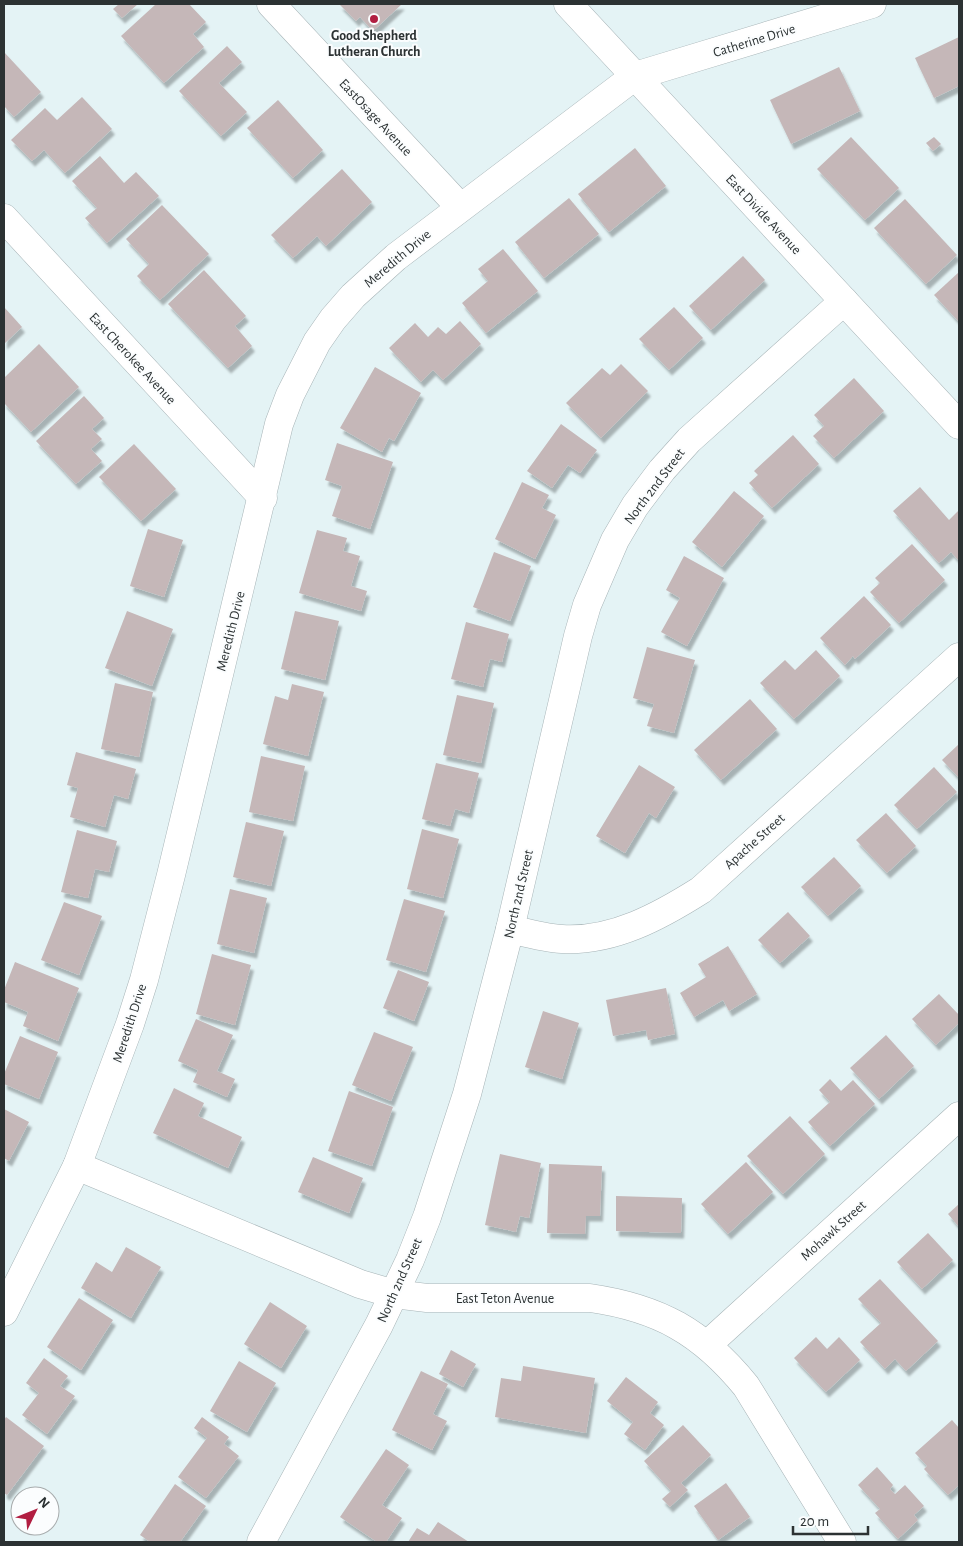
<svg xmlns="http://www.w3.org/2000/svg" width="963" height="1546" font-family="'Alegreya Sans',sans-serif">
<style>
.building{fill:#c5b7b8;filter:url(#shadow)}
.lines{fill:none;stroke-linecap:round;stroke-linejoin:round}
.minor-casing{stroke:#a7b4b7;stroke-width:29}
.minor{stroke:#fff;stroke-width:28}
.poi-dot{fill:#b11e41;stroke:#fbfdfe;stroke-width:2}
.labels{text-anchor:middle;stroke-width:4;stroke-linejoin:round;paint-order:stroke}
.poi-label{font-size:14px;font-weight:bold;fill:#2c3233;stroke:#fbfdfe}
.street-label{font-size:14px;fill:#2c3233;stroke:#fbfdfe}
</style>
<defs>
<filter id="shadow"><feDropShadow dx="3" dy="5.5" stdDeviation="1" flood-color="#0004"/></filter>
</defs>
<rect width="100%" height="100%" fill="#e4f3f5"/>
<g class="building">
<polygon points="119,4 138,4 122,18 113,9"/>
<polygon points="156,4 189,4 206,22 193,34 204,47 164,83 121,36"/>
<polygon points="339,4 402,4 373,31 360,17 356,21"/>
<polygon points="959,37 959,86 934,98 915,58"/>
<polygon points="227,46 242,62 219,83 247,112 221,136 179,91"/>
<polygon points="4,52 41,92 14,117 4,106"/>
<polygon points="839,67 860,111 791,144 770,100"/>
<polygon points="82,97 112,129 65,173 44,150 32,161 11,140 45,108 57,120"/>
<polygon points="278,100 323,150 293,178 247,128"/>
<polygon points="851,137 899,188 865,220 817,169"/>
<polygon points="934,137 941,144 933,151 926,143"/>
<polygon points="635,148 666,186 609,232 578,194"/>
<polygon points="100,156 124,183 136,172 159,196 107,243 85,218 97,208 72,181"/>
<polygon points="342,169 372,202 326,246 317,236 293,258 271,235"/>
<polygon points="569,198 599,234 544,278 515,242"/>
<polygon points="905,199 957,255 926,284 874,228"/>
<polygon points="162,205 209,254 160,300 137,276 149,264 126,239"/>
<polygon points="503,249 538,291 486,333 462,303 488,281 478,269"/>
<polygon points="743,256 765,280 711,330 689,306"/>
<polygon points="204,270 246,316 235,326 252,346 228,368 168,304"/>
<polygon points="959,272 959,322 934,295"/>
<polygon points="4,307 22,327 4,344"/>
<polygon points="674,307 703,338 669,370 639,339"/>
<polygon points="460,321 481,344 443,380 433,370 421,382 389,348 415,323 428,337 438,327 446,334"/>
<polygon points="39,344 79,387 31,432 4,403 4,378"/>
<polygon points="621,364 648,391 601,438 566,403 602,368 610,375"/>
<polygon points="375,367 421,393 394,441 389,438 382,452 340,428"/>
<polygon points="854,378 884,411 834,458 813,436 824,426 814,415"/>
<polygon points="84,396 104,418 92,429 102,439 91,449 102,461 76,484 36,441"/>
<polygon points="561,424 597,450 580,473 568,465 552,488 527,471"/>
<polygon points="793,435 819,464 772,508 749,483 758,475 754,471"/>
<polygon points="337,443 393,462 370,529 332,516 342,486 325,480"/>
<polygon points="134,444 176,489 141,521 99,477"/>
<polygon points="522,482 549,495 542,508 556,515 535,559 495,539"/>
<polygon points="920,487 949,520 959,510 959,561 951,552 939,563 893,511"/>
<polygon points="734,491 764,516 722,567 692,542"/>
<polygon points="148,529 183,540 164,597 130,586"/>
<polygon points="317,530 347,538 343,551 360,556 351,586 367,591 361,611 299,593"/>
<polygon points="912,544 945,580 899,623 870,592 880,583 875,578"/>
<polygon points="494,552 531,566 510,621 473,607"/>
<polygon points="684,556 724,578 687,646 661,632 680,598 666,590"/>
<polygon points="864,596 891,625 855,659 853,656 845,665 820,638"/>
<polygon points="127,611 173,629 152,686 105,668"/>
<polygon points="295,611 339,621 325,680 281,669"/>
<polygon points="466,622 509,634 502,662 490,659 483,687 451,679"/>
<polygon points="647,647 695,660 674,733 647,726 654,704 633,698"/>
<polygon points="816,650 840,676 794,719 760,683 785,660 795,670"/>
<polygon points="115,683 153,692 139,757 101,749"/>
<polygon points="292,684 324,692 308,756 263,744 275,696 288,700"/>
<polygon points="457,695 494,703 481,763 443,755"/>
<polygon points="750,699 777,729 721,780 694,750"/>
<polygon points="959,744 959,778 942,760"/>
<polygon points="76,752 136,769 128,799 114,795 105,827 70,817 78,788 67,785"/>
<polygon points="261,756 305,766 293,821 249,812"/>
<polygon points="436,763 479,773 469,813 455,809 450,826 422,819"/>
<polygon points="639,765 675,787 656,818 649,813 625,853 596,836"/>
<polygon points="934,767 957,792 917,829 894,805"/>
<polygon points="886,813 916,846 887,873 856,840"/>
<polygon points="246,822 284,831 271,886 233,877"/>
<polygon points="422,829 459,839 443,898 407,889"/>
<polygon points="77,830 117,841 109,872 95,869 88,898 61,892"/>
<polygon points="834,857 861,886 828,916 801,887"/>
<polygon points="230,889 267,898 254,953 217,944"/>
<polygon points="404,899 445,911 426,972 386,960"/>
<polygon points="64,902 102,916 79,975 41,960"/>
<polygon points="788,912 810,936 780,963 758,940"/>
<polygon points="728,946 757,994 729,1011 723,1000 694,1017 680,993 706,977 698,964"/>
<polygon points="212,954 251,965 235,1025 196,1014"/>
<polygon points="15,962 79,988 58,1041 23,1026 28,1012 4,1002 4,990"/>
<polygon points="398,970 429,982 414,1021 383,1008"/>
<polygon points="666,988 675,1034 648,1040 646,1030 613,1036 606,1000"/>
<polygon points="939,994 959,1015 959,1023 936,1045 912,1019"/>
<polygon points="543,1011 579,1023 562,1079 525,1067"/>
<polygon points="196,1019 233,1035 217,1071 235,1079 227,1097 193,1082 198,1070 178,1061"/>
<polygon points="374,1032 413,1047 391,1101 352,1085"/>
<polygon points="886,1035 914,1066 879,1099 850,1068"/>
<polygon points="20,1036 58,1052 39,1099 4,1084 4,1074"/>
<polygon points="830,1079 841,1091 853,1080 875,1104 830,1146 808,1122 830,1102 819,1090"/>
<polygon points="174,1088 204,1103 198,1116 242,1137 228,1168 153,1133"/>
<polygon points="349,1091 393,1107 372,1166 328,1151"/>
<polygon points="4,1109 29,1122 9,1161 4,1158"/>
<polygon points="790,1116 825,1154 783,1194 747,1156"/>
<polygon points="500,1154 541,1163 529,1218 520,1216 516,1232 485,1225"/>
<polygon points="313,1157 363,1178 349,1213 298,1192"/>
<polygon points="746,1162 773,1192 728,1234 701,1204"/>
<polygon points="549,1164 602,1166 600,1216 586,1216 585,1234 547,1233"/>
<polygon points="616,1196 682,1198 681,1233 616,1231"/>
<polygon points="959,1204 959,1227 948,1214"/>
<polygon points="928,1233 953,1260 922,1289 897,1262"/>
<polygon points="126,1247 161,1267 131,1318 81,1288 96,1262 112,1272"/>
<polygon points="880,1279 938,1341 906,1371 895,1359 885,1369 860,1342 881,1323 858,1299"/>
<polygon points="79,1298 113,1320 81,1370 47,1347"/>
<polygon points="270,1302 307,1326 281,1368 244,1344"/>
<polygon points="816,1337 827,1349 839,1337 860,1360 826,1392 794,1358"/>
<polygon points="451,1350 476,1364 463,1387 439,1374"/>
<polygon points="44,1358 68,1376 60,1386 75,1396 47,1434 22,1415 39,1393 26,1383"/>
<polygon points="239,1361 276,1383 247,1432 210,1411"/>
<polygon points="523,1366 595,1378 586,1433 495,1417 501,1378 521,1381"/>
<polygon points="421,1371 448,1384 433,1414 447,1421 432,1450 392,1430"/>
<polygon points="626,1377 658,1402 650,1413 664,1425 645,1450 624,1434 633,1422 607,1401"/>
<polygon points="6,1417 44,1446 7,1495 4,1493 4,1420"/>
<polygon points="202,1417 229,1437 224,1444 239,1456 206,1498 178,1477 207,1438 194,1428"/>
<polygon points="952,1420 959,1428 959,1485 948,1495 924,1469 927,1466 915,1453"/>
<polygon points="683,1425 711,1455 681,1483 688,1490 670,1507 662,1499 671,1491 644,1461"/>
<polygon points="386,1449 409,1465 382,1505 402,1518 386,1542 377,1542 340,1517"/>
<polygon points="877,1467 893,1485 890,1489 895,1494 905,1485 924,1506 914,1515 918,1520 898,1539 875,1513 880,1509 858,1485"/>
<polygon points="726,1483 750,1517 718,1540 694,1506"/>
<polygon points="175,1484 206,1506 180,1542 150,1542 140,1535"/>
<polygon points="438,1522 469,1542 408,1542 417,1528 429,1535"/>
</g>
<g class="lines">
<g class="minor-casing">
<g id="minor">
<polyline points="271,4 460,207"/>
<polyline points="568,4 959,425"/>
<polyline points="4,218 263,498"/>
<path d="M510,929C527,933 545,938 562,939C613,942 660,916 701,890L959,657"/>
<path d="M77,1166L360,1284L394,1294L427,1298H590C659,1308 702,1332 746,1386L842,1542"/>
<polyline points="4,1312 77,1166 130,1024 144,980 171,875 279,424 290,395 317,342 333,319 353,296 396,257 635,76 872,4"/>
<polyline points="707,1345 959,1116"/>
<polyline points="261,1542 379,1325 410,1260 427,1217 467,1094 510,929 578,636 587,605 615,540 635,506 662,470 689,440 844,301"/>
</g>
</g>
<use href="#minor" class="minor"/>
</g>
<circle class="poi-dot" cx="374" cy="19" r="5"/>
<g class="labels">
<g class="poi-label">
<text x="374" y="40">Good Shepherd<tspan x="374" dy="16">Lutheran Church</tspan></text>
</g>
<g class="street-label">
<text transform="translate(754 40) rotate(-17)" y="5">Catherine Drive</text>
<text transform="translate(376 117) rotate(47)" y="5">EastOsage Avenue</text>
<text transform="translate(764 214) rotate(47)" y="5">East Divide Avenue</text>
<text transform="translate(397 258) rotate(-40)" y="5">Meredith Drive</text>
<text transform="translate(133 358) rotate(47)" y="5">East Cherokee Avenue</text>
<text transform="translate(654 486) rotate(-53)" y="5">North 2nd Street</text>
<text transform="translate(230 631) rotate(-76)" y="5">Meredith Drive</text>
<text transform="translate(754 841) rotate(-42)" y="5">Apache Street</text>
<text transform="translate(518 894) rotate(-77)" y="5">North 2nd Street</text>
<text transform="translate(129 1023) rotate(-72)" y="5">Meredith Drive</text>
<text transform="translate(833 1230) rotate(-42)" y="5">Mohawk Street</text>
<text transform="translate(399 1280) rotate(-66)" y="5">North 2nd Street</text>
<text x="505" y="1303">East Teton Avenue</text>
</g>
</g>
<rect width="963" height="1546" fill="none" stroke="#2c3233" stroke-width="10"/>
<g transform="translate(35 1511) rotate(47)"><circle r="24" fill="#fbfdfe" stroke="#a8acad"/>
<path d="M0-4L9 19L0 12L-9 19Z" fill="#b11e41"/>
<text y="-8" font-size="14" font-weight="bold" text-anchor="middle" fill="#2c3233">N</text>
</g>
<path d="M793 1526v8h75v-8" fill="none" stroke="#2c3233" stroke-width="2.5"/>
<text x="800" y="1526" font-size="15" fill="#2c3233" stroke="#fbfdfe" stroke-width="4" paint-order="stroke">20 m</text>
</svg>
